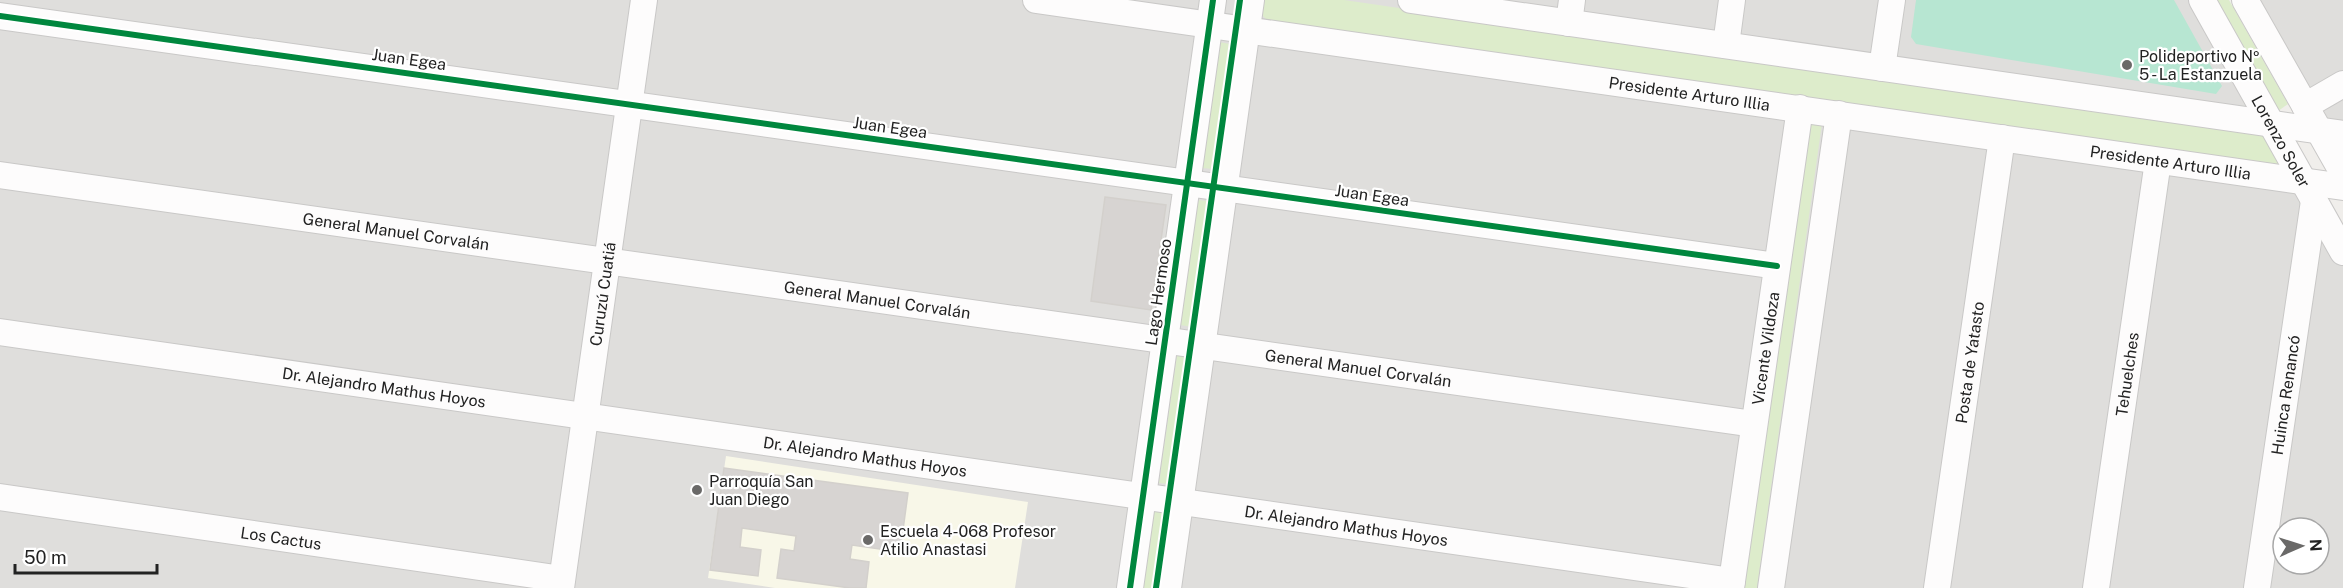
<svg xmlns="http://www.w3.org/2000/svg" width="2343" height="588" font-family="'Public Sans',sans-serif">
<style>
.residential{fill:#dfdedc;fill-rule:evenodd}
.education{fill:#f8f7e8}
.grass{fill:#ddeccb}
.pitch{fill:#b7e6d2}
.building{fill:#d7d4d2;stroke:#d3d0cc;stroke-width:1.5}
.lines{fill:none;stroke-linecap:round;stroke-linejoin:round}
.minor-casing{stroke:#c9c8c7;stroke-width:28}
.minor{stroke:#fdfcfc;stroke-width:26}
.cycleway-casing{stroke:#fff;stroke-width:10}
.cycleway{stroke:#00873e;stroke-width:6}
.poi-dot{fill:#6a6968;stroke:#fff;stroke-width:2}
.labels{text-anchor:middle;stroke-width:4.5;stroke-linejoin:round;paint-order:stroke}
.poi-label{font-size:16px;fill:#222;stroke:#fff;text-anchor:start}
.street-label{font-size:16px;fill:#222;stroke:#fff}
</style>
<rect width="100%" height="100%" fill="#f0eeeb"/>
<g class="residential">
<path d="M0,0H2202L2343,252V588H0ZM2283,528H2319V564H2283Z"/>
<polygon points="2252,0 2343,0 2343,172"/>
</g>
<polygon class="education" points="726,456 1028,502 1015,588 775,588 708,578"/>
<g class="grass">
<polygon points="1261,0 1344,0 2259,133 2264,134 2280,163 2278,165 2266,166 1274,21 1266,19 1262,15"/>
<polygon points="2216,0 2229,0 2288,104 2278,111"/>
<polygon points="1219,42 1230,44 1213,169 1202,168"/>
<polygon points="1809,121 1822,123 1757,588 1743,588"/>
<polygon points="1197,200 1209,201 1192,327 1180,325"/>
<polygon points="1177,355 1186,356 1168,484 1159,483"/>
<polygon points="1154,511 1165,513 1154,588 1143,588"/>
</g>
<polygon class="pitch" points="1916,0 2174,0 2222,86 2216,94 1916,44 1911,37"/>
<g class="building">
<polygon points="1105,197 1166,205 1151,310 1091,301"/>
<polygon points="724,468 908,493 900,552 852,545 850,559 869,562 866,588 850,588 777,578 781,549 794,551 796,536 742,528 740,547 761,550 758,576 710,570"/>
</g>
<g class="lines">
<g class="minor-casing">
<g id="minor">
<path id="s1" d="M1036,0L2343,187"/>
<polyline points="1411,0 2343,134"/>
<path id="s2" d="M2202,0L2343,252"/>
<polyline points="2245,0 2343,173"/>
<polyline points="0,16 1777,266"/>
<polyline points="1569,23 1572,0"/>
<polyline points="1726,45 1732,0"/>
<polyline points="1882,68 1892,0"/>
<polyline points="2305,106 2343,84"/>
<path id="s3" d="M0,175L1754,424"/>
<path id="s4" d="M0,332L1732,581"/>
<path id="s5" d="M0,497L562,579"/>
<path id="s6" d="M561,588L644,0"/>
<polyline points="1130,588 1213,0"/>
<polyline points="1168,588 1251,0"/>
<path id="s7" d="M1731,588L1800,108"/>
<polyline points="1771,588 1839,114"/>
<path id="s8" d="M1937,588L2002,138"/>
<path id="s9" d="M2096,588L2158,161"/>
<path id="s10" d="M2257,588L2314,201"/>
</g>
</g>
<use href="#minor" class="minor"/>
<g class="cycleway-casing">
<g id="cycleway">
<polyline points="0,16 1777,266"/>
<polyline points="1130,588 1213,0"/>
<polyline points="1156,588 1240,0"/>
</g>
</g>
<use href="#cycleway" class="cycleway"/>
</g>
<g class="poi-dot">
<circle cx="2127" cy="65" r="6"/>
<circle cx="697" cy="490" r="6"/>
<circle cx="868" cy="540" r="6"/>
</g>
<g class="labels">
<g class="poi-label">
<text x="2139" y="62">Polideportivo Nº<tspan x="2139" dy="18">5 - La Estanzuela</tspan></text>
<text x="709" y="487">Parroquía San<tspan x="709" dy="18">Juan Diego</tspan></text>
<text x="880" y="537">Escuela 4-068 Profesor<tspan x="880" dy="18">Atilio Anastasi</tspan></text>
</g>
<g class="street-label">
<text transform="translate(409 59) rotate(8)" y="6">Juan Egea</text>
<text dy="6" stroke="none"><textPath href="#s1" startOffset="660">Presidente Arturo Illia</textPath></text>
<text transform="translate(890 127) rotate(8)" y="6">Juan Egea</text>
<text dy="6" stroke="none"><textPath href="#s2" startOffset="162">Lorenzo Soler</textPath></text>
<text dy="6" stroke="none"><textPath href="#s1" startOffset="1146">Presidente Arturo Illia</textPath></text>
<text transform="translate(1372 195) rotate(8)" y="6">Juan Egea</text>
<text dy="6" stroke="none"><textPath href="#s3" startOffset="400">General Manuel Corvalán</textPath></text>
<text transform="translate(1158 292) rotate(-82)" y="6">Lago Hermoso</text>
<text dy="6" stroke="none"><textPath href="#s6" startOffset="297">Curuzú Cuatiá</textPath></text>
<text dy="6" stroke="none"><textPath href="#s3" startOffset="886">General Manuel Corvalán</textPath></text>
<text dy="6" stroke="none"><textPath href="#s7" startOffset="242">Vicente Vildoza</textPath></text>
<text dy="6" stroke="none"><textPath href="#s8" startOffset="228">Posta de Yatasto</textPath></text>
<text dy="6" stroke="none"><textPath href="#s3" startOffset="1372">General Manuel Corvalán</textPath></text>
<text dy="6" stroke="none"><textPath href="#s9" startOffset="216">Tehuelches</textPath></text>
<text dy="6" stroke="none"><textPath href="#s4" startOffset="388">Dr. Alejandro Mathus Hoyos</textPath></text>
<text dy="6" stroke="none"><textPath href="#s10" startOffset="195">Huinca Renancó</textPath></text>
<text dy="6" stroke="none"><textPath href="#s4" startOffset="874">Dr. Alejandro Mathus Hoyos</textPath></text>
<text dy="6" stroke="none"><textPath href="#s4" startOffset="1360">Dr. Alejandro Mathus Hoyos</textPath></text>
<text dy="6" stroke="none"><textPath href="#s5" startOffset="284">Los Cactus</textPath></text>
</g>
</g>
<g transform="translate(2301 546) rotate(87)"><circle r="28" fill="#ffffff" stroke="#a7a7a7" stroke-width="1.5"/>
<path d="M0-4.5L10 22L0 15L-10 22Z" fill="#6a6968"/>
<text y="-9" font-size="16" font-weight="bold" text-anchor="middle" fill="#222222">N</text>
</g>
<path d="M15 564v9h142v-9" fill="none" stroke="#222222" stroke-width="3"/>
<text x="24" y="564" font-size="18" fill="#222222" stroke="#ffffff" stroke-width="4.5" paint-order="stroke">50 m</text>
</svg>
